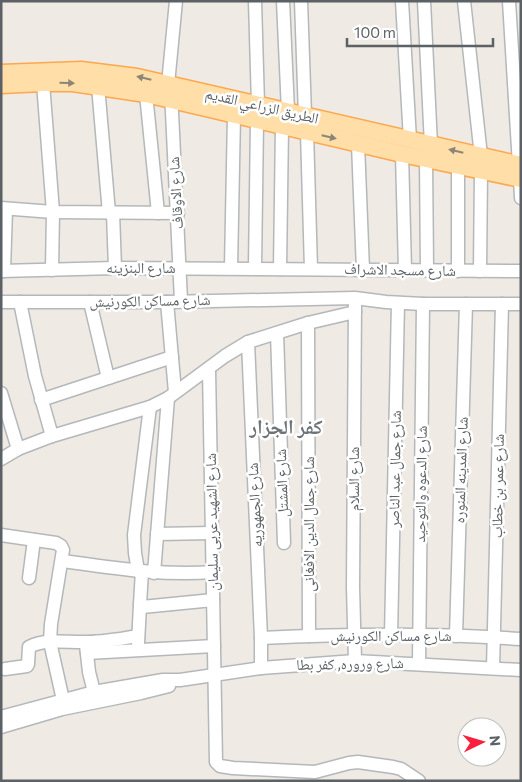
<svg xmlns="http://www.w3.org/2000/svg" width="522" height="782" font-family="Commissioner,'Noto Naskh Arabic',sans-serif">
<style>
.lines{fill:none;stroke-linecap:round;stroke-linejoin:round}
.minor-casing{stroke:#b4b8bb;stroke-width:15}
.major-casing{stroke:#fda74e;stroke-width:19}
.minor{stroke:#fff;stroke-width:12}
.major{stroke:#ffdea8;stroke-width:16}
.oneway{fill:#8c8679}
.labels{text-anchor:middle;stroke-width:5;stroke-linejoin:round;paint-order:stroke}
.street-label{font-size:15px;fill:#5b6165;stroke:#fff}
.district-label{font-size:20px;font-weight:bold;fill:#6c7477;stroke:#fff}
</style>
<rect width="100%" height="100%" fill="#efeae3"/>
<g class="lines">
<g class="minor-casing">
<g id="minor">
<polyline points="255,1 258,105"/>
<polyline points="283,1 288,111"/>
<polyline points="301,1 305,115"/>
<polyline points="402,1 410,140"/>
<polyline points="424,1 431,145"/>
<polyline points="464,1 481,156"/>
<polyline points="509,1 519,165"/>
<polyline points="43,83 53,212 52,270"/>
<polyline points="168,84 176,1"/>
<polyline points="98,86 109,213"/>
<polyline points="171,91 181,301"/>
<polyline points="146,94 158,213"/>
<polyline points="307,132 311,269"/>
<polyline points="358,144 363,270"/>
<polyline points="402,154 405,270"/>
<polyline points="426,160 427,270"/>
<polyline points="458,166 458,271"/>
<polyline points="520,179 521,198"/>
<polyline points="1,208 53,212 178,213"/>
<polyline points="113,213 115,268"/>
<polyline points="231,268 234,115"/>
<polyline points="255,268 257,120"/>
<polyline points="280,269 282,126"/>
<polyline points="1,271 115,268 521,271"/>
<polyline points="4,271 6,209"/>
<polyline points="480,271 481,170"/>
<polyline points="1,302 167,302 355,298 386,302 423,304 521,304"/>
<polyline points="20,302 35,376 52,436"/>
<polyline points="90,302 108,378"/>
<polyline points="167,302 175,392"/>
<polyline points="355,303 353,587 355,661"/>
<polyline points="308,323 309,636"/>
<polyline points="277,333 284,543"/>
<polyline points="248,342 261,638 261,668"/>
<polyline points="209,369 216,762 220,766 233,768 315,772 349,763 358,762 393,767 401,769 419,781"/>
<polyline points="1,393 18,449"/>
<polyline points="41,400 172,357"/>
<polyline points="1,459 18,449 52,436 150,407 168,398 225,356 248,342 308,323 355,312"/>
<polyline points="157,534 212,533"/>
<polyline points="1,535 56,543 61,546 63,550 51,624 50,642 63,700"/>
<path d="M63,561C113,568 162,576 213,572"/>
<polyline points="138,571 135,553 134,535 150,407"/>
<polyline points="142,571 140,604 142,607 213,600"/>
<polyline points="154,573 168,398"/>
<polyline points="29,578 34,540"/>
<polyline points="391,636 398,303"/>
<polyline points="456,636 466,304"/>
<path d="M261,638C347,634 435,633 521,639"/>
<polyline points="138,643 140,605"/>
<polyline points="86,645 89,672 94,692"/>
<polyline points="87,653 214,646"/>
<polyline points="419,663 423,304"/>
<polyline points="493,668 502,304"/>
<path d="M5,669L27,666L28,664L29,647C46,638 69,643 87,642C105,642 121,639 138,636"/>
<polyline points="1,717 94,692 163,680 180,680 261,668 355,661 521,670"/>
<polyline points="1,727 62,709 141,693 169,686"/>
</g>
</g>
<g class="major-casing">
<g id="major">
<polyline points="1,73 81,70 137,77 521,165"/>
<polyline points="1,85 43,83 73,83 146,94 402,154 521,179"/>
</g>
</g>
<use href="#minor" class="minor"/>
<use href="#major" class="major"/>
</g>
<defs><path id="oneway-solid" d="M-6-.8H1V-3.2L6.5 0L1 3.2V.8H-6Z" transform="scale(1.25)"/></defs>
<g class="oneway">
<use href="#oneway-solid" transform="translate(144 78) rotate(-167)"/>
<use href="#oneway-solid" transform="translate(67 83) rotate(1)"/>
<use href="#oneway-solid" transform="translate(329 137) rotate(13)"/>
<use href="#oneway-solid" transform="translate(456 151) rotate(-167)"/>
</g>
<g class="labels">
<g class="street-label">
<text transform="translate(262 106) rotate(13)" y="5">الطريق الزراعي القديم</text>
<text transform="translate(176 193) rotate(-93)" y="5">شارع الاوقاف</text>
<text x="141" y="273">شارع البنزينه</text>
<text transform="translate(400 270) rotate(1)" y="5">شارع مسجد الاشراف</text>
<text transform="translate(150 301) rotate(-1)" y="5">شارع مساكن الكورنيش</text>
<text transform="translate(395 469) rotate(-89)" y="5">شارع جمال عبد الناصر</text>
<text transform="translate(461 470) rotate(-88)" y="5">شارع المدينه المنوره</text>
<text transform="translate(354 479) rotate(-90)" y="5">شارع السلام</text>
<text transform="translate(282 483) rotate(-92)" y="5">شارع المشتل</text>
<text transform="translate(421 484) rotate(-89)" y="5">شارع الدعوه والتوحيد</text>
<text transform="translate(498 486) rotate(-89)" y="5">شارع عمر بن خطاب</text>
<text transform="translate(255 505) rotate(-93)" y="5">شارع الجمهوريه</text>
<text transform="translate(212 522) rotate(-91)" y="5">شارع الشهيد عربى سليمان</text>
<text transform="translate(309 524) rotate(-90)" y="5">شارع جمال الدين الافغانى</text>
<text x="391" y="641">شارع مساكن الكورنيش</text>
<text transform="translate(350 664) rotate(-1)" y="5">شارع وروره, كفر بطا</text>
</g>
<g class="district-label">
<text x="286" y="434">كفر الجزار</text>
</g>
</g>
<rect width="522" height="782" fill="none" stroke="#5b6165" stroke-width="5"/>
<g transform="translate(482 742) rotate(85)"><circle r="24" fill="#ffffff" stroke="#bdc0c1"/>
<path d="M0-4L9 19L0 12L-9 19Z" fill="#f8203d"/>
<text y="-8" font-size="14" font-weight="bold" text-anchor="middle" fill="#5b6165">N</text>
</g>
<path d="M347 38v8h146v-8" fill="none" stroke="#5b6165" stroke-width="2.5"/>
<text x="354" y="38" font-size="15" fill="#5b6165" stroke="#ffffff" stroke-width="4" paint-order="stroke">100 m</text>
</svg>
